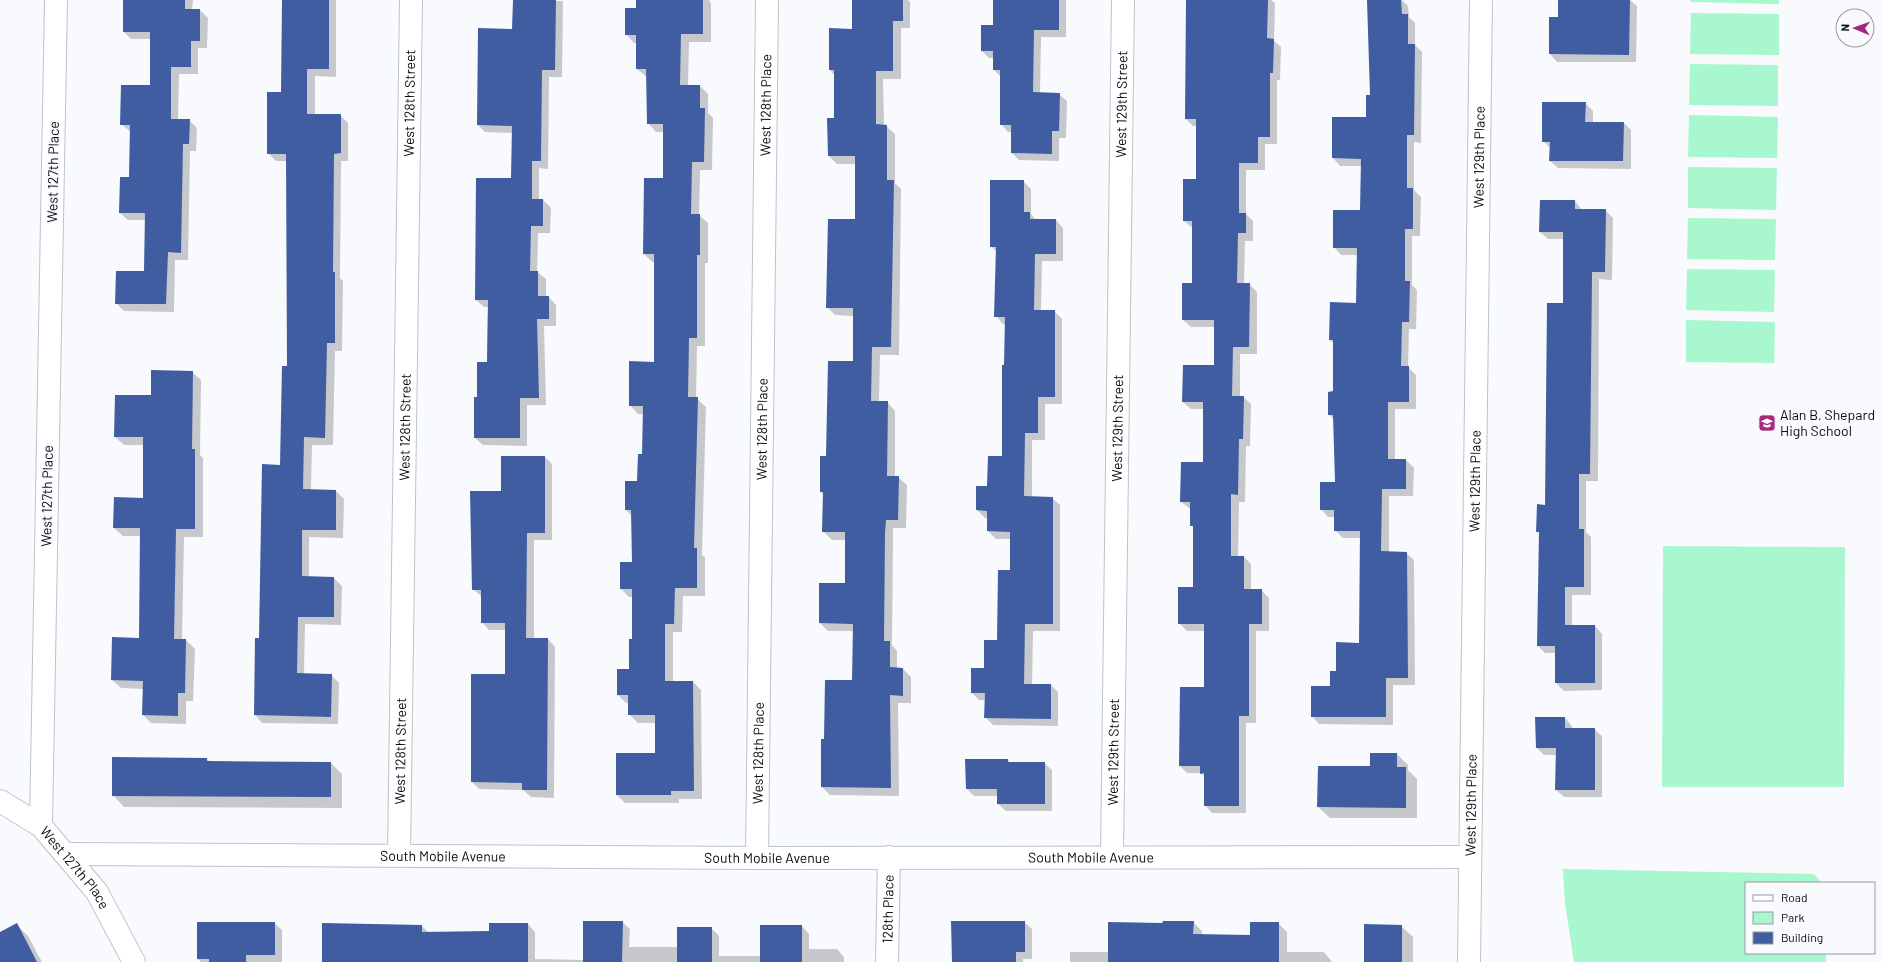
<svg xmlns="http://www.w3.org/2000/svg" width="1883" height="962" font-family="Barlow,sans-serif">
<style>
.green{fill:#a8f7ce}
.shadow{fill:#0003}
.building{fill:#3f5da0}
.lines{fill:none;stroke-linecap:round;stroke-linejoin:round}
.minor-casing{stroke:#bdc2cc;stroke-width:24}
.minor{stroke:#fff;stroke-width:22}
.labels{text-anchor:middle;stroke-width:4;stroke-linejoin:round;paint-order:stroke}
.street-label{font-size:14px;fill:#0a0b0e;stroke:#f8fafe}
.poi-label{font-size:14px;fill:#0a0b0e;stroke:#f8fafe;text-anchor:start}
</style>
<rect width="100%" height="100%" fill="#f8fafe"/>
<g class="green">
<polygon points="1691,0 1779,0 1779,4 1690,2"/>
<polygon points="1691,13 1779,14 1779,55 1690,54"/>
<polygon points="1690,64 1778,65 1778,106 1689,105"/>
<polygon points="1689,115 1778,117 1777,158 1688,157"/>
<polygon points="1688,167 1777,168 1776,210 1688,208"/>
<polygon points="1688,218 1776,219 1775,260 1687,259"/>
<polygon points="1687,269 1775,270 1774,312 1686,310"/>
<polygon points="1686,320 1775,322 1774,363 1686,362"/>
<polygon points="1663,546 1845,547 1844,787 1662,787"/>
<polygon points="1563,869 1814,874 1822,883 1746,883 1746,953 1826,953 1826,962 1574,962 1565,904"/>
</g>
<g class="shadow">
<polygon points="124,0 193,0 192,10 200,10 208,18 207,48 198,48 198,74 179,74 178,120 189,120 197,128 196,151 190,151 188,260 175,260 174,312 124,311 116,303 145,272 146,220 128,220 120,213 130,178 131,132 121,124 151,86 151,39 131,39 124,32"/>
<polygon points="283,0 336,0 336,77 315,76 315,115 340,115 348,123 348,161 341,161 340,278 343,281 342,351 335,351 333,445 312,445 311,491 336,491 344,499 343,538 309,537 309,577 334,578 342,586 341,625 305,624 304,674 331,675 339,683 338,724 262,723 255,715 260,639 281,466 288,367 287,161 276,161 268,153 282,93"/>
<polygon points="514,0 563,1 562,77 549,77 548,169 539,168 539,200 543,200 551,208 550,233 538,233 537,272 546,279 546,297 549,297 556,305 556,326 544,326 546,405 527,405 527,446 483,445 475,438 478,398 487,363 488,307 484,307 476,300 512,180 512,133 485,132 478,125 513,30"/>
<polygon points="637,0 709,0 711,3 711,42 689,42 688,86 700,86 708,94 708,113 713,118 712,170 700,170 699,215 708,223 708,263 705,263 705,346 697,346 696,398 706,407 702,555 705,557 705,596 683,596 682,632 673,632 673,682 693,682 701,690 702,799 679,799 679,803 625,803 617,795 656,754 656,723 638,723 630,715 629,703 626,703 618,695 630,670 633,640 633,597 629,597 621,589 633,563 632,516 626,510 638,482 643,455 644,414 638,414 630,405 655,363 655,262 652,262 644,254 664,179 664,132 656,132 648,123 647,77 637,69 637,43 634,43 626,34 637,9"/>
<polygon points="853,0 908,0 910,2 910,28 901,28 901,79 883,79 884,126 886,126 895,134 895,183 901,189 899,355 880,355 879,402 887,402 895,411 895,477 898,477 907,485 906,528 893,528 893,541 892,645 897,651 897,668 903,669 911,677 911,703 898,703 899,796 830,795 822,787 822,740 825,740 853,681 854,631 828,631 820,623 846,584 846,540 832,540 823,531 824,495 821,492 827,457 854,362 854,316 835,315 827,307 856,220 856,164 837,164 829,156 835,119 835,76 830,70 830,29 853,30"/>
<polygon points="994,0 1066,0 1066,37 1041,37 1040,93 1059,94 1067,101 1066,138 1059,138 1059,161 1019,160 1012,153 1012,132 1008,132 1001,124 1001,77 994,70 994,58 989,58 982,51 994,26"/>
<polygon points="1188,0 1271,0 1275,3 1274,41 1281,47 1280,80 1277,80 1277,144 1265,144 1265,170 1246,170 1246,214 1253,221 1253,241 1245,241 1244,284 1249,284 1257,292 1257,354 1240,354 1240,397 1243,397 1251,404 1250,446 1246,446 1245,502 1239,502 1238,557 1244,557 1251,564 1251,590 1261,590 1269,598 1269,631 1256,631 1256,723 1246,723 1246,813 1212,813 1205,805 1205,777 1201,773 1187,773 1180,766 1205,688 1205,631 1187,631 1179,623 1194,588 1194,528 1191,525 1191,509 1181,502 1204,463 1204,409 1191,409 1183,402 1215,366 1215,327 1191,327 1183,320 1193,284 1193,228 1184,221 1197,180 1197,126 1193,126 1186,119"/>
<polygon points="1368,0 1402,0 1408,6 1409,17 1415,23 1415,45 1422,52 1421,143 1414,142 1414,190 1421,197 1420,236 1412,236 1412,285 1417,290 1416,329 1409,329 1408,367 1416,375 1416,409 1395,409 1395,460 1406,460 1414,468 1413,496 1389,496 1389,553 1406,553 1414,560 1415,685 1393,685 1393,725 1319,724 1312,716 1331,687 1337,672 1360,644 1361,538 1343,538 1335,530 1335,517 1328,517 1321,509 1336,483 1334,420 1329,414 1334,392 1334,344 1330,340 1331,303 1357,304 1358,255 1341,255 1334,247 1361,211 1362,166 1340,166 1333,158 1333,118 1367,118 1371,96"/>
<polygon points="1559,0 1630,0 1637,6 1636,62 1557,62 1550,54 1550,18 1559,18"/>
<polygon points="1585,103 1593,111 1593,123 1624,123 1631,130 1631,169 1558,168 1550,161 1551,149 1543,141"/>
<polygon points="1023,181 1031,189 1031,214 1036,220 1056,220 1063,228 1063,261 1042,261 1041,311 1054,311 1062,319 1062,404 1045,404 1045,440 1032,440 1032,497 1052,498 1060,505 1060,631 1033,631 1032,685 1051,685 1058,692 1058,726 993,725 985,717 986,700 979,700 972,693 998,641 1011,571 1011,539 996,539 988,531 988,518 985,518 977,510 1003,457 1006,324 1003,324 996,316 997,252 991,246"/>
<polygon points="1575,201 1582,210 1605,210 1613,218 1612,280 1599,279 1598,481 1586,481 1586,532 1591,537 1591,595 1572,595 1572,626 1595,626 1602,634 1602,690 1564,691 1556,683 1556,653 1545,653 1538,646 1540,534 1537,531 1546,506 1564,304 1564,239 1548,239 1540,232"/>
<polygon points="192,372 201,380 200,455 203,458 203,537 184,537 182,640 186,640 195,649 193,701 186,701 186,724 151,723 143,715 144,689 121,688 112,680 140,639 141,536 123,536 114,528 144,499 144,445 124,445 115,437 152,396"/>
<polygon points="545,457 552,464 552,540 534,540 534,639 548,639 555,647 554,798 531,797 523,790 479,789 472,782 506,675 506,630 489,630 482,622 482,597 473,589 502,492"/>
<polygon points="1565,718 1572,726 1572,729 1594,729 1602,736 1602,797 1564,797 1556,790 1557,755 1544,755 1537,748"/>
<polygon points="1397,754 1408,765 1408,770 1417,779 1417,818 1330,818 1318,807 1371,767"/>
<polygon points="207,759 210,762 331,763 342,774 342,808 124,807 113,795"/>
<polygon points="1008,760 1011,763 1044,763 1052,770 1052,811 1006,811 998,804 998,796 974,796 967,789"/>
<polygon points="622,922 630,929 629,947 678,947 711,928 719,936 719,956 761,956 802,926 809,934 809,949 837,949 844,957 844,962 323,962 422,926 429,933 490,932 528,924 535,932 535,959 584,960"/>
<polygon points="1024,922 1032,929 1032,959 1023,959 1023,962 953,962"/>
<polygon points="1193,922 1202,931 1202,935 1251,936 1278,923 1287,932 1287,952 1324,952 1332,962 1070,962 1070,952 1109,952 1163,924"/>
<polygon points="274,923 282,930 282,962 201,962 198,959"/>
<polygon points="17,925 28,936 42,962 0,962 0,933"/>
<polygon points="1401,926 1413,937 1413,962 1365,962"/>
</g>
<g class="building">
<polygon points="123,0 185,0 185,9 200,9 200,41 191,41 191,67 171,67 171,119 190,119 189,144 183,144 181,253 168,252 166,304 115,304 116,271 144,271 145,213 119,213 120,177 129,177 130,125 120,125 121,85 150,85 150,32 123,32"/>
<polygon points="282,0 329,0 329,69 307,69 307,114 341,114 341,153 334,154 333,272 335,272 335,343 327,343 325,438 304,437 303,489 336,490 336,530 302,530 302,576 334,577 334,617 298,617 297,673 332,674 331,717 254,715 255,638 259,638 262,464 280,465 282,366 287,366 286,154 267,154 267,92 281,92"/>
<polygon points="513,0 556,0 555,70 542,70 541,161 532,161 532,199 543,199 543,226 531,226 530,271 538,271 538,296 549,296 549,319 537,319 539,398 520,398 520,438 474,438 474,397 477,397 477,362 487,362 488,300 475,300 476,178 511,178 512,126 477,125 478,28 512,29"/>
<polygon points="636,0 703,0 703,34 681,34 680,85 700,85 700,108 705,108 704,162 692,162 691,214 700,214 700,255 697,255 697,338 689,338 688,397 698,397 694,548 697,548 697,588 675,588 674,624 665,624 665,681 693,681 694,791 671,791 671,795 616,795 616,753 655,753 655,715 628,715 628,695 617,695 617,669 629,669 629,639 632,639 632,589 620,589 620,562 632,562 631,510 625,510 625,481 637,481 638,454 642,454 643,406 629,406 629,361 654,362 654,254 643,254 644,178 663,178 663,124 647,124 646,69 636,69 636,35 625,35 625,8 636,8"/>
<polygon points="852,0 903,0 903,21 893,21 893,71 876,71 876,124 887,125 887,180 894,180 891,347 872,347 871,401 888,401 887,476 899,476 898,520 886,520 885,532 884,641 890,641 890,667 903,668 903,696 890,695 891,788 821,787 821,739 824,739 825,680 852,680 853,624 819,623 819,583 845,583 845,532 822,532 823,492 820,492 820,456 826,456 828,361 853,361 853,308 826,308 828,219 855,219 855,156 828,156 827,118 834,118 834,70 829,70 829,28 852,29"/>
<polygon points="993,0 1059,0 1059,30 1034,30 1033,92 1060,93 1059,131 1052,131 1052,154 1011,153 1011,125 1000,125 1000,70 993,70 993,51 981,51 981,25 993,25"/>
<polygon points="1186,0 1268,0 1267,38 1274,39 1273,73 1270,73 1270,137 1258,137 1258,163 1239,163 1239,213 1246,213 1246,233 1238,233 1237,283 1250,283 1249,347 1233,347 1232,396 1244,396 1243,439 1239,439 1238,495 1231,494 1231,556 1244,556 1244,589 1262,589 1262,624 1249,624 1249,716 1239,716 1239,806 1204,806 1204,773 1200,774 1200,766 1179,766 1180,687 1204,687 1204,624 1178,624 1178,587 1193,587 1193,526 1190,526 1190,502 1180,502 1181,462 1203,462 1203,402 1182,402 1183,365 1214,365 1214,320 1182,320 1182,283 1192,283 1192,221 1183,221 1183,179 1196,179 1196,119 1185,119"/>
<polygon points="1367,0 1401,0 1402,14 1408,14 1408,44 1415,44 1414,135 1407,135 1407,188 1413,188 1413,229 1405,229 1405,281 1410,281 1409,322 1402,322 1401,366 1409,366 1409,402 1388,402 1388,459 1406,459 1406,489 1382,489 1381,551 1407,552 1408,678 1386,678 1386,717 1311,717 1311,686 1330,686 1330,671 1336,671 1336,642 1359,643 1360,531 1334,531 1334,510 1320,510 1320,482 1335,482 1333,415 1328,415 1328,392 1333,391 1333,340 1329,340 1330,302 1356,303 1357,248 1333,248 1333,210 1360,210 1361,159 1332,158 1332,117 1366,117 1366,95 1370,95"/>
<polygon points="1558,0 1630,0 1629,55 1549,54 1549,17 1558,17"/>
<polygon points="1542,102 1586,102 1585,122 1624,122 1623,161 1549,161 1550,142 1542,142"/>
<polygon points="990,180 1024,180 1024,212 1030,212 1030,219 1056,219 1056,254 1035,254 1034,310 1055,310 1055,397 1038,397 1038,433 1025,433 1024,496 1053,497 1053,624 1025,624 1024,684 1051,684 1051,719 984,718 985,693 971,693 971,668 984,668 984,640 997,640 998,570 1010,570 1010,532 987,531 987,511 976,510 976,486 987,486 988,456 1002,456 1002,365 1004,365 1005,317 994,317 996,247 990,247"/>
<polygon points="1540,200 1575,200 1575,209 1606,209 1605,272 1592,272 1590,474 1579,474 1579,529 1584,529 1584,587 1565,587 1565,625 1595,625 1595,683 1555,683 1555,646 1537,646 1539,532 1536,532 1537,504 1545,505 1547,303 1563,303 1563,232 1539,232"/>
<polygon points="151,370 193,371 192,449 195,449 195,529 176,529 174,639 186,639 185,693 178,693 178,716 142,715 143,681 111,680 112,637 139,638 140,528 113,528 114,497 143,498 143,437 114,437 115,395 151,395"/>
<polygon points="501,456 545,456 545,533 527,533 526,638 548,638 547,790 522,790 522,783 471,782 471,674 505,674 505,623 481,623 481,590 472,590 470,491 501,491"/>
<polygon points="1535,717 1565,717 1565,728 1595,728 1595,790 1555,790 1556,748 1536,748"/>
<polygon points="1370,753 1397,753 1397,767 1406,767 1406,808 1317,807 1318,766 1370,766"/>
<polygon points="112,757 207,758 207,761 331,762 331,797 112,796"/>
<polygon points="965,759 1008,759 1008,762 1045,762 1045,804 997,804 997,789 966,789"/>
<polygon points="583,921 623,921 622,962 583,962"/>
<polygon points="951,921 1025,921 1025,952 1016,952 1016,962 952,962"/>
<polygon points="1163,921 1194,921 1193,934 1250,935 1250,922 1279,922 1279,962 1108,962 1108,922 1162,923"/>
<polygon points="197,922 275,922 275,955 246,955 246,962 209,962 209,959 197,959"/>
<polygon points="17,923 37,962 0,962 0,932"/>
<polygon points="322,923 422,925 422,932 489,931 489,923 528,923 528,962 322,962"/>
<polygon points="1364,924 1402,925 1402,962 1364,962"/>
<rect x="760" y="925" width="42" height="37"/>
<rect x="677" y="927" width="35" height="35"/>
</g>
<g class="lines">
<g class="minor-casing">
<g id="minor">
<path id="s1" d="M56,0L41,826L97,892L134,962"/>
<polyline points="0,801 41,826"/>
<path id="s2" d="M66,854L757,858L1469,857"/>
<path id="s3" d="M399,855L411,0"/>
<path id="s4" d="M1112,857L1123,0"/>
<path id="s5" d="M757,858L767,0"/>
<path id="s6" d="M887,962L889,857"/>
<path id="s7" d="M1469,962L1481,0"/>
</g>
</g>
<use href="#minor" class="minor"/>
</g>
<defs>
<g id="school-square" transform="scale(0.9)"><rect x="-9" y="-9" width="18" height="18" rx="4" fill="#a3297e" stroke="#f8fafe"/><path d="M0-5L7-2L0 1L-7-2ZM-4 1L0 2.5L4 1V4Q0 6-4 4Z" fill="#fff"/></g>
</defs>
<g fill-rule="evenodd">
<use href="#school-square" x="1767" y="423"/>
</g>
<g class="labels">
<g class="street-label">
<text dy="5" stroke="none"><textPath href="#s3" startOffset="752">West 128th Street</textPath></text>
<text dy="5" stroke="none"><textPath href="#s4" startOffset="753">West 129th Street</textPath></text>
<text dy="5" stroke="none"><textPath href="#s5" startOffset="753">West 128th Place</textPath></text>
<text dy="5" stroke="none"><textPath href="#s7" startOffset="805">West 129th Place</textPath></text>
<text transform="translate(53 172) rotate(-89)" y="5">West 127th Place</text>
<text dy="5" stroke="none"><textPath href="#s3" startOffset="428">West 128th Street</textPath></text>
<text dy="5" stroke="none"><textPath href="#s4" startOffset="429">West 129th Street</textPath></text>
<text dy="5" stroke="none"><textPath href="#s5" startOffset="429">West 128th Place</textPath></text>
<text dy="5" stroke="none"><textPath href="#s7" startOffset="481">West 129th Place</textPath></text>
<text transform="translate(47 496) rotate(-89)" y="5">West 127th Place</text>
<text dy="5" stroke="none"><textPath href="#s3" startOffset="104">West 128th Street</textPath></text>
<text dy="5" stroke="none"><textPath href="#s4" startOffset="105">West 129th Street</textPath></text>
<text dy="5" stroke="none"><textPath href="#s5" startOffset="105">West 128th Place</textPath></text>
<text dy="5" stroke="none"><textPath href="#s7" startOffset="157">West 129th Place</textPath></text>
<text dy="5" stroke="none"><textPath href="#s2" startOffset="377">South Mobile Avenue</textPath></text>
<text dy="5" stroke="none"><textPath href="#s2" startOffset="701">South Mobile Avenue</textPath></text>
<text dy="5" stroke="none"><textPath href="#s2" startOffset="1025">South Mobile Avenue</textPath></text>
<text dy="5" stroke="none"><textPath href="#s1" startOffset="880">West 127th Place</textPath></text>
<text dy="5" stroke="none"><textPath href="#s6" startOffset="53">128th Place</textPath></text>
</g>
<g class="poi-label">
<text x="1780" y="420">Alan B. Shepard<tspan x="1780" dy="16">High School</tspan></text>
</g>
</g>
<rect x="1745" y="882" width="130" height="72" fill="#f8fafe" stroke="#999a9e"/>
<rect x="1753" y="895" width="20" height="6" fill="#ffffff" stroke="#999a9e"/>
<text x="1781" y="902" font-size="12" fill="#0a0b0e">Road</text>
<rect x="1753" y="912" width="20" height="12" fill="#a8f7ce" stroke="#999a9e"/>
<text x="1781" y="922" font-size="12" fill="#0a0b0e">Park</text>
<rect x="1753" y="932" width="20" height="12" fill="#3f5da0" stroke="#999a9e"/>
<text x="1781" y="942" font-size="12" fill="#0a0b0e">Building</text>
<g transform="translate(1855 28) rotate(272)"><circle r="19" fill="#f8fafe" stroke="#999a9e"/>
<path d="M0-3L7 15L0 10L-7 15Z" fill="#a3297e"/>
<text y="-6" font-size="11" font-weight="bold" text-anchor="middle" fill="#0a0b0e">N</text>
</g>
</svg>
